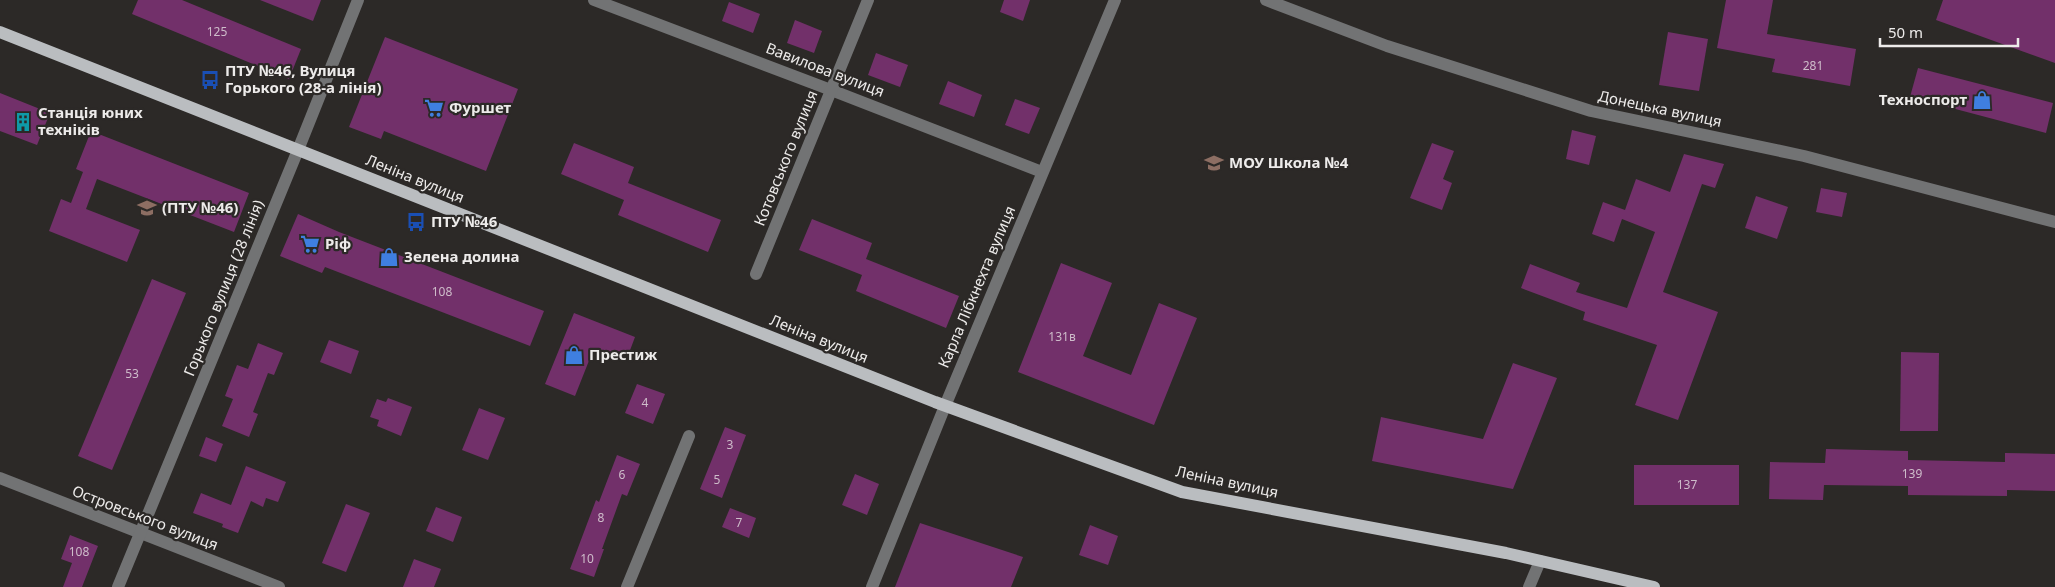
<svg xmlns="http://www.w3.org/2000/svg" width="2055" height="587" font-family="'Noto Sans',sans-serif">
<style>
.building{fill:#72306a}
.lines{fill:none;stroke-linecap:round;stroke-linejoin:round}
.minor{stroke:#727374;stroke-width:12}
.major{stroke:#babdc0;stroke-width:12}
.labels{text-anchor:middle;stroke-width:4.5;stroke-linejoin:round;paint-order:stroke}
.number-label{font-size:12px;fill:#cebcca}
.street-label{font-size:15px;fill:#edebea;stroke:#2c2927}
.poi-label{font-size:15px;font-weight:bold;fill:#edebea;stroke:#2c2927;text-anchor:start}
</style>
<rect width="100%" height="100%" fill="#2c2927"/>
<g class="building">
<polygon points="138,0 182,0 301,49 289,79 132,14"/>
<polygon points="260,0 321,0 313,21"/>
<polygon points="1004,0 1030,0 1023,21 1000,12"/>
<polygon points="1726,0 1773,0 1767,34 1856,49 1850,86 1772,72 1775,59 1717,48"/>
<polygon points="1943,0 2055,0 2055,63 1936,20"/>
<polygon points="729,2 760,14 753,33 722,21"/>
<polygon points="795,20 822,31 814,53 787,43"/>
<polygon points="1668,32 1708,39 1699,91 1659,85"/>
<polygon points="385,37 518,89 486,171 384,131 381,139 349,127"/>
<polygon points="876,53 908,65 900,87 868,75"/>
<polygon points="1918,68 2053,103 2046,133 1910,97"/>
<polygon points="948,81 982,95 974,117 939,104"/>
<polygon points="0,93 50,113 37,145 0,131"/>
<polygon points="1015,99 1040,108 1029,134 1005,125"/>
<polygon points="1572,130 1596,136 1589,165 1566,159"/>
<polygon points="91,131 249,193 234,232 97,179 86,209 140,230 127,262 49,231 61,199 71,203 83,172 76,169"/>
<polygon points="574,143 634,167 628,183 721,220 708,252 618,215 624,200 561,174"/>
<polygon points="1432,143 1454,151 1443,179 1452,183 1442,210 1410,198"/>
<polygon points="1684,154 1724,164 1715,188 1702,184 1663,292 1718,312 1678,420 1635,405 1657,345 1583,320 1585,312 1521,288 1530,264 1580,283 1576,292 1627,308 1655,232 1622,219 1614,242 1592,234 1603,202 1625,210 1636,179 1670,192"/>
<polygon points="1821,188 1847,193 1842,217 1816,212"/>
<polygon points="1756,196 1788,207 1777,239 1745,228"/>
<polygon points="298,214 339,232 544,311 530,346 325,267 322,273 280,256"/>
<polygon points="812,219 872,243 866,259 959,296 946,328 856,291 862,275 799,250"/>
<polygon points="1061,263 1112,283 1083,356 1131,375 1159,303 1197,318 1154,425 1018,372"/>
<polygon points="152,279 186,293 112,470 78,456"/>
<polygon points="574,313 635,337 626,361 594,348 575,396 545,384"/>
<polygon points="329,340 359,351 351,374 320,362"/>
<polygon points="258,343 283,353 274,375 268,373 253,412 258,414 249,437 222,426 233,399 225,396 237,365 248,369"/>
<polygon points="1901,352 1939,353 1938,431 1900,431"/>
<polygon points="1513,363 1557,378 1513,489 1372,461 1381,417 1483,439"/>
<polygon points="637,384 665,394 653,424 625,413"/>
<polygon points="388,398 412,407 401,436 377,426 379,420 370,417 377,399 386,402"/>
<polygon points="479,408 505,418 488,460 462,450"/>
<polygon points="725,427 746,435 722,498 700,489"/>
<polygon points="206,437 223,444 216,462 199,456"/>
<polygon points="1826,449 1908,451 1908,460 2005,462 2005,453 2055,454 2055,491 2007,490 2007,496 1908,495 1908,486 1824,485 1823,500 1769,499 1770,462 1825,463"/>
<polygon points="617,455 640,464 627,496 622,494 602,549 604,549 594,577 570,569 596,500 599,502"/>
<rect x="1634" y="465" width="105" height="40"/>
<polygon points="246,466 286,482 278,502 266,498 263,507 251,501 238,533 222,527 223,524 193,513 201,493 231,505"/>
<polygon points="855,474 879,484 867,515 842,505"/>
<polygon points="346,504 370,513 346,572 322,563"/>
<polygon points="436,507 462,517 453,542 426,531"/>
<polygon points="730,508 756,518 749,538 722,527"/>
<polygon points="920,523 1023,557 1011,587 895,587"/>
<polygon points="1090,525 1118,536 1108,565 1079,555"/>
<polygon points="70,535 98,546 82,587 63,587 72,563 61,559"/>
<polygon points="414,559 441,569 434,587 403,587"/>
</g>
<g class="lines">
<g class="minor">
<polyline points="594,0 831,90 1042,172"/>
<polyline points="1266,0 1387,46 1591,111 1804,156 2055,222"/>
<polyline points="756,274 868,0"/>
<polyline points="0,478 279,587"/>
<polyline points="118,587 298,150 358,0"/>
<polyline points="627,587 689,436"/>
<polyline points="872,587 945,406 1115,0"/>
<polyline points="1529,587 1540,561"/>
</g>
<polyline class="major" points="0,32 935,402 1182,492 1506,553 1654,587"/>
</g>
<defs>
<g id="bus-bare" transform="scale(1.5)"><path d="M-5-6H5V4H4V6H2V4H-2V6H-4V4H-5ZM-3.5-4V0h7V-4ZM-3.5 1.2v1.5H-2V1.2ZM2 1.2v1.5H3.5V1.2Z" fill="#1a4fb4" stroke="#2c2927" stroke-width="2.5" paint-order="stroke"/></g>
<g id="shop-bare" transform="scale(1.5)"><path d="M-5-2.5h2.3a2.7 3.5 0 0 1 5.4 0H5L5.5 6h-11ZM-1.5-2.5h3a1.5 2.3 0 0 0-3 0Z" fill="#3f7fe0" stroke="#2c2927" stroke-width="2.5" paint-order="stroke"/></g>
<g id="supermarket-bare" transform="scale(1.5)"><path d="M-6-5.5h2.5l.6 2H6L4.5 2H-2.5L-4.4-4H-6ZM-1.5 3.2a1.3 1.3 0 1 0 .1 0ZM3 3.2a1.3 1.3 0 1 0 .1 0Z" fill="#3f7fe0" stroke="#2c2927" stroke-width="2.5" paint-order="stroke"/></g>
<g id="building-bare" transform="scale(1.5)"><path d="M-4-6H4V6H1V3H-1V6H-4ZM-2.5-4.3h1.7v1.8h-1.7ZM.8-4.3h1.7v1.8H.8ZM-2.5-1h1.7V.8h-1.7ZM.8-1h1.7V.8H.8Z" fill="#0f9aa8" stroke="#2c2927" stroke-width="2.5" paint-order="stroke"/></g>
<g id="school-bare" transform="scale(1.5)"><path d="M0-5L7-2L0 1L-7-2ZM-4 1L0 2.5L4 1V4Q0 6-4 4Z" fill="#8d6e63" stroke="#2c2927" stroke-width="2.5" paint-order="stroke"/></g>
<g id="university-bare" transform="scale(1.5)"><path d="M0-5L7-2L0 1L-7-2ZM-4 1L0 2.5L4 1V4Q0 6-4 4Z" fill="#8d6e63" stroke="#2c2927" stroke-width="2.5" paint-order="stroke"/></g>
</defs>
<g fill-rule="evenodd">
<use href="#bus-bare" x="210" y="80"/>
<use href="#shop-bare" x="1982" y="100"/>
<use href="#supermarket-bare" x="434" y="108"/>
<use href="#building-bare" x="23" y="122"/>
<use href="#school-bare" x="1214" y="163"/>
<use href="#university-bare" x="147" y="208"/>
<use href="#bus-bare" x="416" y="222"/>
<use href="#supermarket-bare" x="310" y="244"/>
<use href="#shop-bare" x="389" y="257"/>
<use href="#shop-bare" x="574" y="355"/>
</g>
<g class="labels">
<g class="number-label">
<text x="217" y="36">125</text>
<text x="1813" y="70">281</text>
<text x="442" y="296">108</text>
<text x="1062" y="341">131в</text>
<text x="132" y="378">53</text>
<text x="645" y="407">4</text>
<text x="730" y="449">3</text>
<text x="1912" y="478">139</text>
<text x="622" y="479">6</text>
<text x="717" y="484">5</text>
<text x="1687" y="489">137</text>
<text x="601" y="522">8</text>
<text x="739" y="527">7</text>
<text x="79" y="556">108</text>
<text x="587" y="563">10</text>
</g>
<g class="street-label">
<text transform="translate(825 70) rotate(21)" y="5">Вавилова вулиця</text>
<text transform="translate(1660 109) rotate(12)" y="5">Донецька вулиця</text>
<text transform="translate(786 158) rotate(-68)" y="5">Котовського вулиця</text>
<text transform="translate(415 179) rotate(22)" y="5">Леніна вулиця</text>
<text transform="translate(977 287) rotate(-67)" y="5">Карла Лібкнехта вулиця</text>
<text transform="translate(224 288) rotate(-68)" y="5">Горького вулиця (28 лiнiя)</text>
<text transform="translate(819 339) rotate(22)" y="5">Леніна вулиця</text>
<text transform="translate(1227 482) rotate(12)" y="5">Леніна вулиця</text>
<text transform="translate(145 518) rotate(21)" y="5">Островського вулиця</text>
</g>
<g class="poi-label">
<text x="225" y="76">ПТУ №46, Вулиця<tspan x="225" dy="17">Горького (28-а лінія)</tspan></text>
<text x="1967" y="105" text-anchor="end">Техноспорт</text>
<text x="449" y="113">Фуршет</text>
<text x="38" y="118">Станція юних<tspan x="38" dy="17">техніків</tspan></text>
<text x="1229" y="168">МОУ Школа №4</text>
<text x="162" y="213">(ПТУ №46)</text>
<text x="431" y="227">ПТУ №46</text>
<text x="325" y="249">Ріф</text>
<text x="404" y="262">Зелена долина</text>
<text x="589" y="360">Престиж</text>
</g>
</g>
<path d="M1880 38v8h138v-8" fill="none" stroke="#edebea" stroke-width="2.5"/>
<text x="1888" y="38" font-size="15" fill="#edebea" stroke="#2c2927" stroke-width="4" paint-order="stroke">50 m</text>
</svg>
